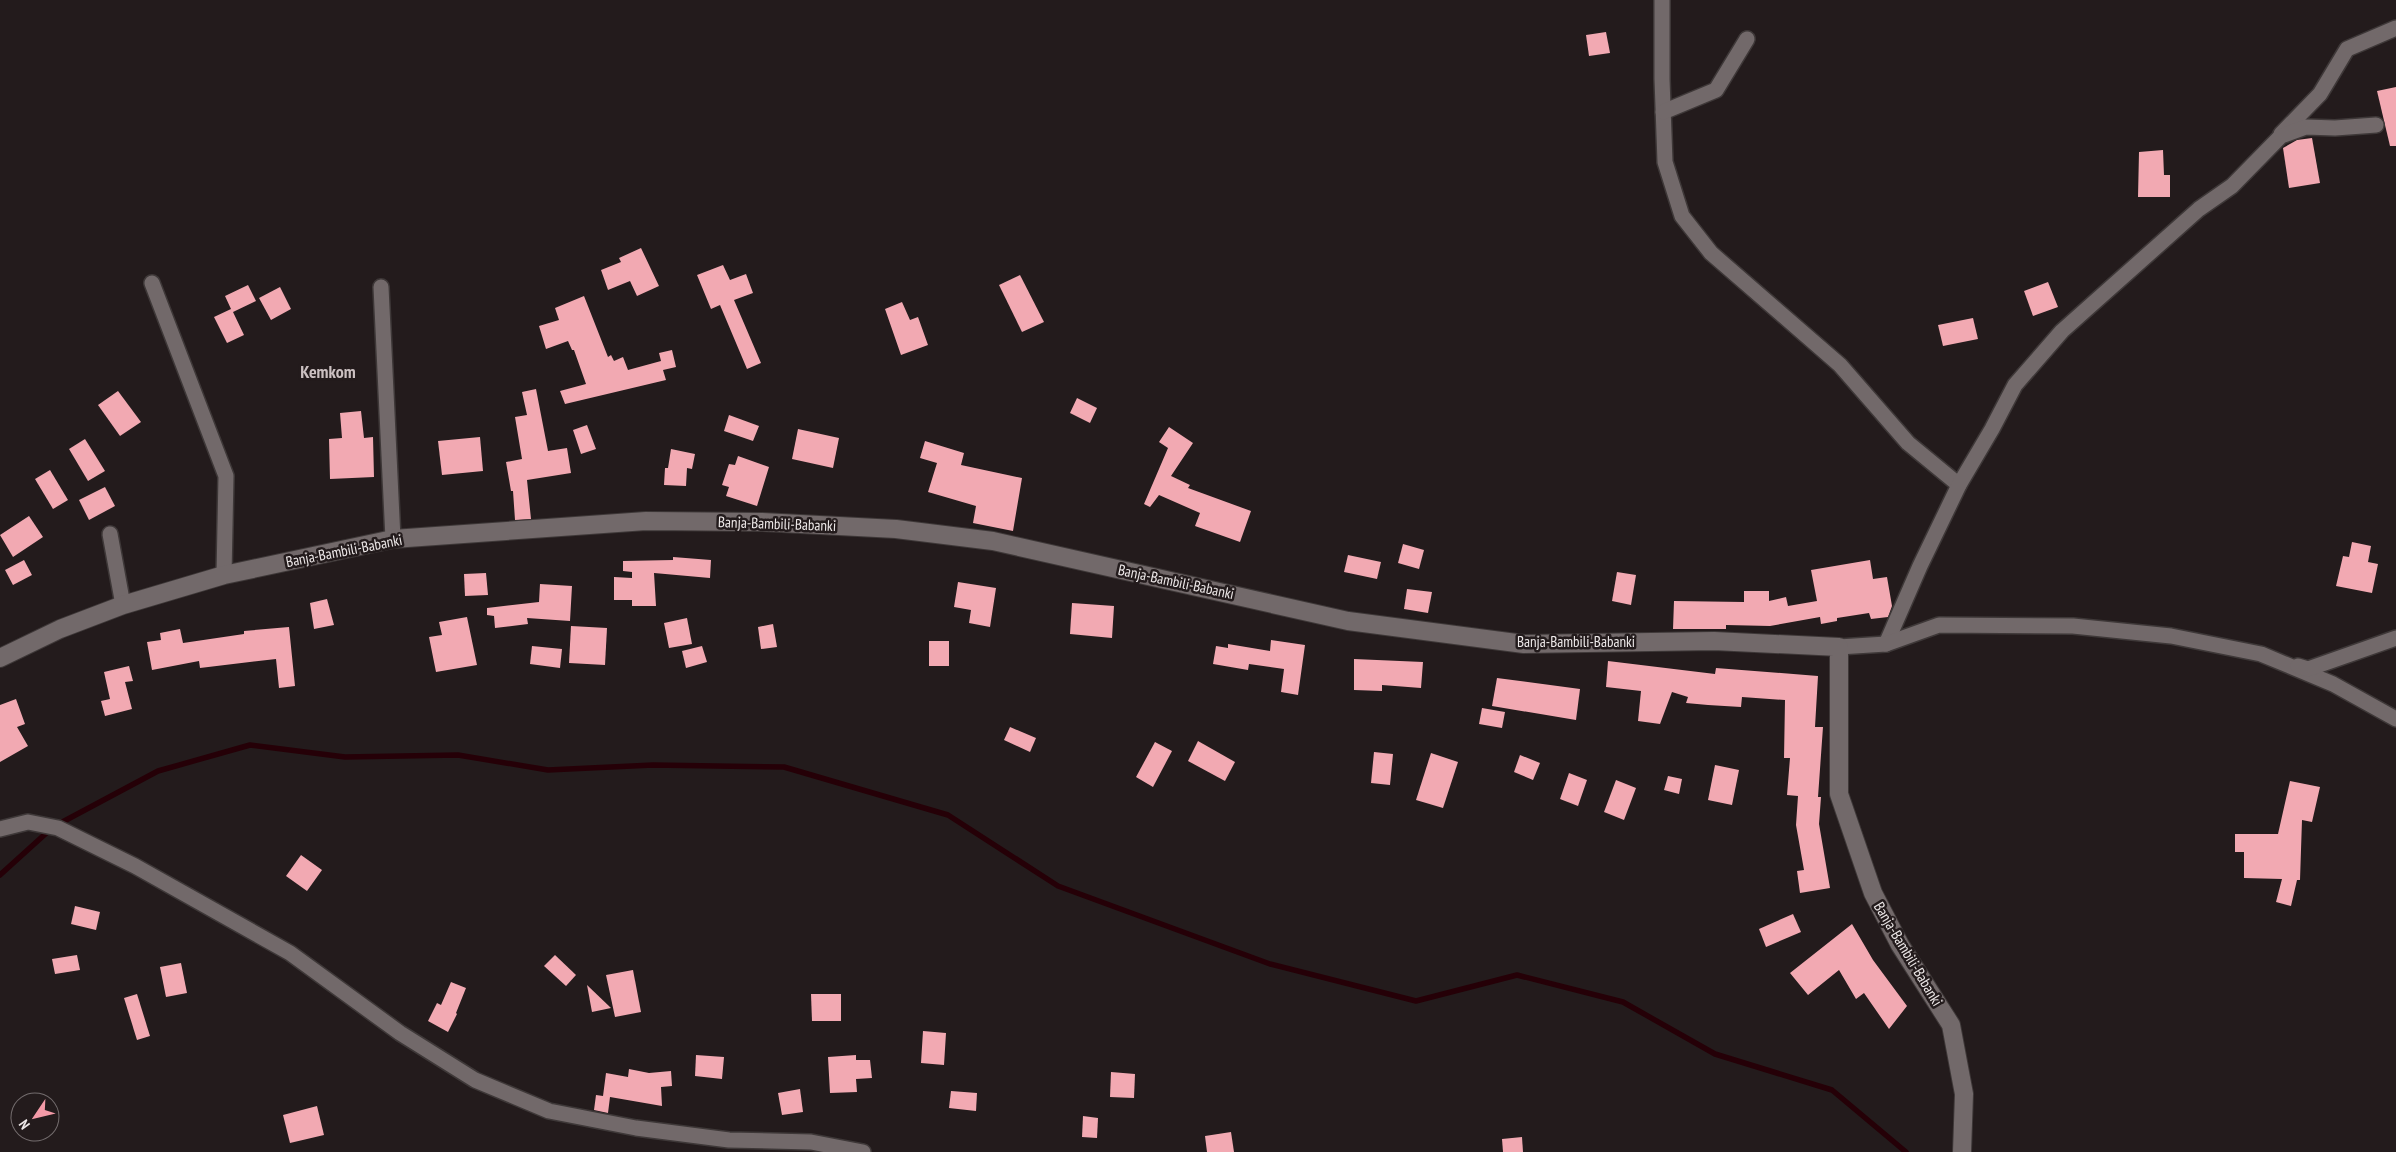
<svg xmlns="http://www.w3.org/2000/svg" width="2396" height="1152" font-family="'PT Sans Narrow',sans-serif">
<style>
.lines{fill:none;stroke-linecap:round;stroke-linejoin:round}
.stream{stroke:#250007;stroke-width:5.5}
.building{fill:#f2a9b2}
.minor-casing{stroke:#3e3838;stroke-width:18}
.tertiary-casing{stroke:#3e3838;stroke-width:20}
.minor{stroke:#72696a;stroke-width:15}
.tertiary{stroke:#72696a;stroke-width:18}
.labels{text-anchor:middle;stroke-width:5;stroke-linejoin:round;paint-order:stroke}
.street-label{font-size:15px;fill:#ede8e8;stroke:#231b1c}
.quarter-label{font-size:18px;font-weight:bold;fill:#cbc0c1;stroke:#231b1c}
</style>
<rect width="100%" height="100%" fill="#231b1c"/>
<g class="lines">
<polyline class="stream" points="0,875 53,827 158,771 250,745 345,757 458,755 548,770 653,765 784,767 948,815 1058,886 1270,964 1416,1001 1517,975 1623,1002 1715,1054 1832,1090 1906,1152"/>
</g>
<g class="building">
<polygon points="1606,32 1610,53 1589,56 1586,35"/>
<polygon points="2396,87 2396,146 2390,146 2377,91"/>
<polygon points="2312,138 2320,183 2289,188 2283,148 2297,140"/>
<polygon points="2163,150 2164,175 2170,175 2170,197 2138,197 2139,152"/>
<polygon points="641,248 659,286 637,296 630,281 608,290 601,270 621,262 619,258"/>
<polygon points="723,265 730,280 746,274 753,293 734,300 761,363 747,369 720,305 711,309 697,275"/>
<polygon points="1020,275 1044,322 1022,332 999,285"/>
<polygon points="2048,282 2058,307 2033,316 2024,291"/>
<polygon points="248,285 256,301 233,312 244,335 227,343 214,317 231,309 225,296"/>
<polygon points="280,287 291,309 271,320 259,298"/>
<polygon points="584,296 608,357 611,355 614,361 623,357 628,370 661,361 659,353 672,350 676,367 663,370 666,380 565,404 560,391 586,384 574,350 572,350 568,341 546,349 539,326 559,320 555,308"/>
<polygon points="902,302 910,320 918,317 928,345 901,355 885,309"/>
<polygon points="1973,318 1978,339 1943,346 1938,325"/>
<polygon points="536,389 548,451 567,448 571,473 527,480 531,519 515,520 513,491 511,491 506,462 522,459 515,417 527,415 522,392"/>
<polygon points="118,391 141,422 120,436 98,405"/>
<polygon points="1077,398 1097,408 1090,423 1070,413"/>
<polygon points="361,411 364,438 373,437 374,477 330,479 329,439 342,438 340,413"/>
<polygon points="729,415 759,426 753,441 724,431"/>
<polygon points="587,425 596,449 581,454 573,430"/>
<polygon points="1169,427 1193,443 1171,476 1190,485 1188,488 1251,511 1240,542 1195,526 1200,513 1159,495 1150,507 1144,504 1168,448 1159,442"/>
<polygon points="798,429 839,438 833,468 792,459"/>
<polygon points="480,437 483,471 442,475 438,441"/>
<polygon points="85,439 105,471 88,481 69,449"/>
<polygon points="925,441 964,453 961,465 1022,478 1013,531 973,523 976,506 928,492 937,463 920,458"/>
<polygon points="671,449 695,454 692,469 687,468 686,486 664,485 665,468 668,468"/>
<polygon points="738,456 769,467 757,506 726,496 729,487 722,485 729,464 735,465"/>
<polygon points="50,470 68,500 53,509 35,479"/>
<polygon points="105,487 115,506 89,520 79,500"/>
<polygon points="29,516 43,537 13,557 0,535"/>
<polygon points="2352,542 2371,546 2368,562 2378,564 2372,593 2336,586 2343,556 2349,557"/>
<polygon points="1403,544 1424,550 1419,569 1398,563"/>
<polygon points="1348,555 1381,562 1377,579 1344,572"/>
<polygon points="673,557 711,560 710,578 654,573 656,606 632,606 632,600 614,600 614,577 632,578 632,572 623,571 623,561 673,560"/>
<polygon points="24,560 32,575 13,585 5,570"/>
<polygon points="1870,560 1873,579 1887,577 1892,606 1888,617 1871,619 1869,613 1837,618 1837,621 1821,624 1820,617 1770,626 1726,625 1726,629 1673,629 1674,601 1744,602 1744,591 1769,591 1769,601 1786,597 1788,606 1817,601 1811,570"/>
<polygon points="1617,572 1636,575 1631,605 1612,601"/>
<polygon points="486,573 488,595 465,596 464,574"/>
<polygon points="958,582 996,588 990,627 969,623 971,610 954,607"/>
<polygon points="540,584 572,586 570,621 527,618 528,624 495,628 494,616 487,615 487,608 539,602"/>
<polygon points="1407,589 1432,592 1428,613 1404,609"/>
<polygon points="327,599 334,625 314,629 310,603"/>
<polygon points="1072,603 1114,606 1112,638 1070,634"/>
<polygon points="467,617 477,665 436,672 429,637 442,635 439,622"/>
<polygon points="687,618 692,644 669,648 664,623"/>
<polygon points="773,624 777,647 761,649 758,627"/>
<polygon points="571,626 607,628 605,665 569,663"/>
<polygon points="289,627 295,686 279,688 276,659 200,668 199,661 152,670 147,642 161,640 160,633 180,629 183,643 244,634 244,631"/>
<polygon points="1271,640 1305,645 1298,695 1281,692 1284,669 1249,664 1248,670 1213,664 1216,646 1228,648 1228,644 1270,651"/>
<rect x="929" y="641" width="20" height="25"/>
<polygon points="532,646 562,649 560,668 530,664"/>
<polygon points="702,646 707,662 686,668 682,651"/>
<polygon points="1354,659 1423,662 1421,688 1382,685 1382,691 1354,690"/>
<polygon points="1608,661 1715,674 1716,668 1818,676 1815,727 1823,727 1818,797 1821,797 1819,824 1830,888 1800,893 1797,871 1804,870 1796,825 1798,796 1787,795 1790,758 1784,758 1785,700 1742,697 1741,707 1708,705 1686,703 1688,697 1672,692 1660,724 1638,721 1641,691 1606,687"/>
<polygon points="129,666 133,681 125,682 132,709 105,716 101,701 110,699 104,672"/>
<polygon points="1497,678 1580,689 1576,720 1492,706"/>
<polygon points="16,699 25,724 17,727 28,746 0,762 0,705"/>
<polygon points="1482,708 1505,712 1502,728 1479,724"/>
<polygon points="1010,727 1036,738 1030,752 1004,740"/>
<polygon points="1198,741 1235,762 1225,781 1188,761"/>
<polygon points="1155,742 1172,751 1153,787 1136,777"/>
<polygon points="1374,752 1393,754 1390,785 1371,783"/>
<polygon points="1431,753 1458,762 1443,808 1416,800"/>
<polygon points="1520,755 1540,763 1533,780 1514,772"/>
<polygon points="1715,765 1739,770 1732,805 1708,800"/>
<polygon points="1569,773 1587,780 1578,806 1560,799"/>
<polygon points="1668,776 1682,779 1679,794 1664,790"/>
<polygon points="1616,780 1636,788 1624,820 1604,812"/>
<polygon points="2290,781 2320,787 2312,822 2302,820 2300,880 2297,880 2291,906 2276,902 2282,879 2244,878 2244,852 2235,852 2235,834 2278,834"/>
<polygon points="301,855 322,870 307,891 286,876"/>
<polygon points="75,906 100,912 96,930 71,924"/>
<polygon points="1793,914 1801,932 1766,947 1759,929"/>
<polygon points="1852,924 1873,960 1907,1006 1889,1029 1864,993 1856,999 1839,970 1808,995 1790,973"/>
<polygon points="77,955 80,970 55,974 52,959"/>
<polygon points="555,955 576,975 566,986 544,966"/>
<polygon points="181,963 187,993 166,997 160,967"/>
<polygon points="633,970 641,1012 615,1017 606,975"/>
<polygon points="451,982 466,988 456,1013 457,1014 448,1032 428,1021 437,1003 441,1005"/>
<polygon points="587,985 611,1008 592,1012"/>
<polygon points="137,994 150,1036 137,1040 124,998"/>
<polygon points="811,994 841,994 841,1021 812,1021"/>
<polygon points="923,1031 946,1033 944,1065 921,1063"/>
<polygon points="696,1055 724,1057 722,1079 695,1076"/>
<polygon points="856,1055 856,1060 870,1060 872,1078 856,1079 857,1092 830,1093 828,1057"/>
<polygon points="629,1069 649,1073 671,1071 672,1086 661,1087 662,1106 610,1097 608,1113 594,1110 596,1095 603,1096 606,1073 628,1077"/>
<polygon points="1111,1072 1135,1074 1134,1098 1110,1097"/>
<polygon points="800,1089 803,1112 782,1115 778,1093"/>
<polygon points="951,1091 977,1093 976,1111 949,1108"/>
<polygon points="317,1106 324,1135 290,1143 283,1115"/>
<polygon points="1083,1116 1098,1118 1097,1138 1082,1137"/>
<polygon points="1231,1132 1234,1152 1207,1152 1205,1136"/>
<polygon points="1522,1137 1523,1152 1503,1152 1502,1139"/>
</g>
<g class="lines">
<g class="minor-casing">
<g id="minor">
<polyline points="1662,0 1662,79 1665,162 1682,216 1711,253 1840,365 1908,443 1959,485"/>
<polyline points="1663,112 1716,90 1747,39"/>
<polyline points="2281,134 2320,94 2347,49 2396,28"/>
<polyline points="152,283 226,476 224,575"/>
<polyline points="381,287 393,539"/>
<polyline points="110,534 123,605"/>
<polyline points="1886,644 1920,566 1959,485 1992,429 2015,385 2062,331 2199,209 2232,186 2281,136 2306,127 2335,128 2376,125"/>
<polyline points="1839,647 1886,644 1939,625 2073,626 2171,636 2261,654 2333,684 2396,719"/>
<polyline points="2298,666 2308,669 2396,638"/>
<polyline points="0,829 28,822 58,828 135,866 290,953 400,1033 475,1080 549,1111 636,1128 729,1140 811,1142 863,1152"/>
</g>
</g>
<g class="tertiary-casing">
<polyline id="tertiary" points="0,658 60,629 123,605 224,575 393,539 646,521 762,522 896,529 993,541 1348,621 1524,644 1714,641 1839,647 1839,794 1873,893 1900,945 1951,1025 1964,1094 1962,1152"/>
</g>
<use href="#minor" class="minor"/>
<use href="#tertiary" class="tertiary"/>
</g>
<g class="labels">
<g class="street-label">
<text transform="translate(777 524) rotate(2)" y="5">Banja-Bambili-Babanki</text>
<text transform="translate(344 551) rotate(-11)" y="5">Banja-Bambili-Babanki</text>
<text transform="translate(1176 582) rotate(12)" y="5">Banja-Bambili-Babanki</text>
<text x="1576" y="647">Banja-Bambili-Babanki</text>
<text transform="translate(1908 954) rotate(59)" y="5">Banja-Bambili-Babanki</text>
</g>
<g class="quarter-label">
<text x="328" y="378">Kemkom</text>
</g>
</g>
<g transform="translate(35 1117) rotate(235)"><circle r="24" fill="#231b1c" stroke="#746d6e"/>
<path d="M0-4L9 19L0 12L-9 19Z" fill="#f39aa7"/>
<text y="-8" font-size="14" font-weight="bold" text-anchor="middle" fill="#ede8e8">N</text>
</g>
</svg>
